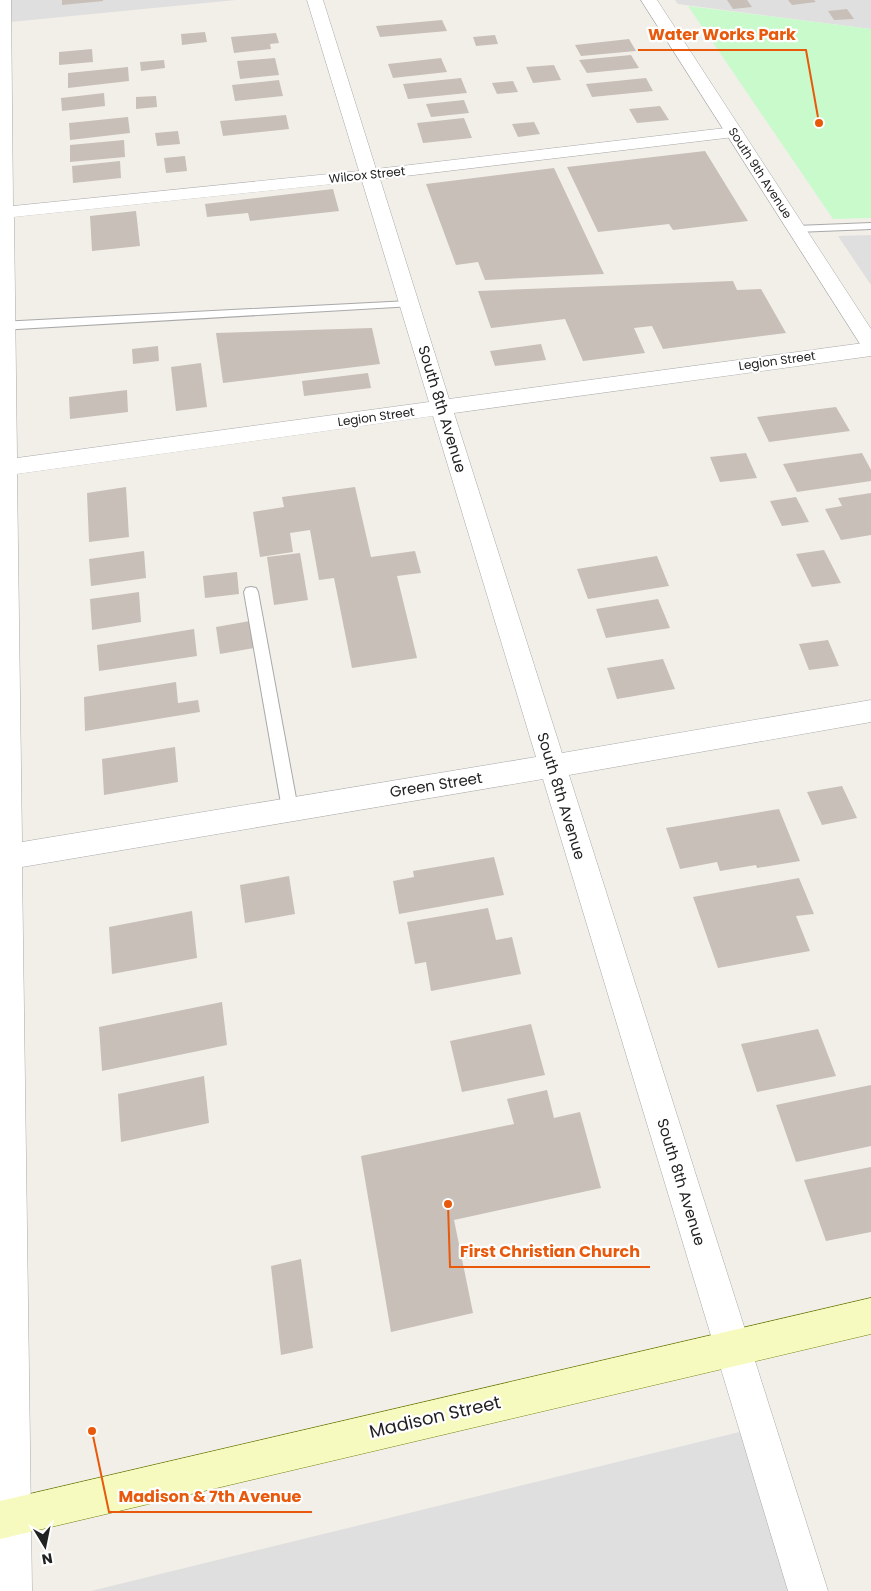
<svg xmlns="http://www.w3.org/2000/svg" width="871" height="1591" font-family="Poppins,sans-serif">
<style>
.residential{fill:#e0dfdf}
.park{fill:#c8facc}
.building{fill:#c7bfb8}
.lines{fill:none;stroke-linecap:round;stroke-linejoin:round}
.service-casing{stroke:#a9a9a9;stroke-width:2}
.minor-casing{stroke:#a9a9a9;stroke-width:1}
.tertiary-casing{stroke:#a9a9a9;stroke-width:1}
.secondary-casing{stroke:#707d05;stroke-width:1}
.service{fill:#fff;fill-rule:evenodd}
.minor{fill:#fff;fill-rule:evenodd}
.tertiary{fill:#fff;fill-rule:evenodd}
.secondary{fill:#f7fabf;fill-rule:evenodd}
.labels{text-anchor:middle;stroke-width:4.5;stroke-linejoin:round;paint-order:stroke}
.far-street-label{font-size:12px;fill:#222;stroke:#fff}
.street-label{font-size:15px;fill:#222;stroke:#fff}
.near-street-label{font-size:18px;fill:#222;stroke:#fff}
.leader{fill:none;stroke:#e8590c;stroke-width:2}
.callout-dot{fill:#e8590c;stroke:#fff;stroke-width:2}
.callout-label{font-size:16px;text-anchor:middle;font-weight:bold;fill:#e8590c;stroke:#fff;stroke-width:4.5;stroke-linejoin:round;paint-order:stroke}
</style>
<rect width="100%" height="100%" fill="#f2efe9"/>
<g class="residential">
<polygon points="0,0 236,0 0,23"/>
<polygon points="675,0 871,0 871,29 678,4"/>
<polygon points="871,235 871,285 838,236"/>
<polygon points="760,1427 810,1591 91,1591"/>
</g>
<polygon class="park" points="688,6 871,29 871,218 833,219"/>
<g class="building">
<polygon points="62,0 103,0 103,1 62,5"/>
<polygon points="727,0 747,0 752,7 733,9"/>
<polygon points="788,0 814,0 816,2 792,5"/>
<polygon points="847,9 854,19 834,20 828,11"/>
<polygon points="442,20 447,31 380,37 376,26"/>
<polygon points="205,32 207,42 182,45 181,34"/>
<polygon points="276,33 279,43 270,44 271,49 234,53 231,37"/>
<polygon points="495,35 498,44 476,46 473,37"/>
<polygon points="629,39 636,51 581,56 575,45"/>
<polygon points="92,49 93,62 59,65 59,52"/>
<polygon points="631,55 639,68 587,73 579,60"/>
<polygon points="275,58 279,75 240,79 237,61"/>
<polygon points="441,58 447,72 393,78 388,64"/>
<polygon points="164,60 165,68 141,71 140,62"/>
<polygon points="554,65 561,80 533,83 526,67"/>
<polygon points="128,67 129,81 68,88 68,73"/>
<polygon points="461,78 467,93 408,99 403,84"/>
<polygon points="646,78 653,91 592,97 586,84"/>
<polygon points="279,80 283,96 235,101 232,85"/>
<polygon points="513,81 518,92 497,94 492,83"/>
<polygon points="104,93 105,106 62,111 61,98"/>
<polygon points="156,96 157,107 136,109 136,97"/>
<polygon points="464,100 469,113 431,117 426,104"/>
<polygon points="660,106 669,120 637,123 629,109"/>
<polygon points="286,115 289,129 223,136 220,121"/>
<polygon points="128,117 130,133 70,140 69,123"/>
<polygon points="464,118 472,138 423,143 417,123"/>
<polygon points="534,122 540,134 518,137 512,124"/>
<polygon points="178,131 180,144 157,146 155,133"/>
<polygon points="124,140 125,157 70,162 70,145"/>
<polygon points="705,151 748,221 673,230 669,224 598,232 567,167"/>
<polygon points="185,156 187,171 166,173 164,158"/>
<polygon points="120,161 121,178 73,183 72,166"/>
<polygon points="554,168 604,274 485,280 478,262 456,265 426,184"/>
<polygon points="333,189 339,211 250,221 248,213 207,217 205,204"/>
<polygon points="136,211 140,246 92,251 90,216"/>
<polygon points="733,281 737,290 761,289 786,333 663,349 652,326 634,328 645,353 583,361 565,319 491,328 478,291"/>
<polygon points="372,328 380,364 223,383 216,333"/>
<polygon points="541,344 546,360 495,366 490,351"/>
<polygon points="158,346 159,361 133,364 132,349"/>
<polygon points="201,363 207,407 176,411 171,367"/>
<polygon points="368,373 371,388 304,396 302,381"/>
<polygon points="127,390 128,412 70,419 69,397"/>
<polygon points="836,407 850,431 769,442 757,417"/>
<polygon points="746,453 757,478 720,482 710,457"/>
<polygon points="862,453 871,470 871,481 797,492 783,464"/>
<polygon points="126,487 129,537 89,542 87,493"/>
<polygon points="355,487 371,557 415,551 421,573 397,576 417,658 352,668 334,578 319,580 310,530 290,533 293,552 260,557 253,512 284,507 282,497"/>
<polygon points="871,493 871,535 841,540 825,509 842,506 838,498"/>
<polygon points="796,497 809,522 782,526 770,501"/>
<polygon points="824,550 841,583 812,587 796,554"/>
<polygon points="144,551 146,578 91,586 89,559"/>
<polygon points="300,553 308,600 274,605 267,557"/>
<polygon points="657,556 669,586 588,599 577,569"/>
<polygon points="237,572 239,594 205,598 203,576"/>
<polygon points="139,592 141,622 92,630 90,599"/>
<polygon points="658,599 670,628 606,638 596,609"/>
<polygon points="250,621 254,648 220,654 216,627"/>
<polygon points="194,629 197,656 99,671 97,645"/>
<polygon points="828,640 839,666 809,670 799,644"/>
<polygon points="663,659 675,689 617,699 607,668"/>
<polygon points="176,682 178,703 198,700 200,712 85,731 84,697"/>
<polygon points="175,747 178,782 104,795 102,759"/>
<polygon points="842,786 857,818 822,825 807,792"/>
<polygon points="779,809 800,861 757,868 756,865 720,871 717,862 680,869 666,828"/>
<polygon points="494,857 504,895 399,914 393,881 414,877 413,871"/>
<polygon points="289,876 295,914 245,923 240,885"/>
<polygon points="799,878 814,914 796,916 810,951 718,968 693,897"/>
<polygon points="488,908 496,940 512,937 521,974 431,991 426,962 415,964 407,922"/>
<polygon points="192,911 197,958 112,974 109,927"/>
<polygon points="222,1002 227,1045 102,1071 99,1027"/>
<polygon points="531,1024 545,1075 462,1092 450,1041"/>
<polygon points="818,1029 836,1076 757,1092 741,1044"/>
<polygon points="204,1076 209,1123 121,1142 118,1094"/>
<polygon points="871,1085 871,1146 796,1162 776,1105"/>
<polygon points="547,1090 554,1118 580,1112 601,1188 454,1220 473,1313 391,1332 361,1156 514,1124 507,1099"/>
<polygon points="871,1167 871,1232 826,1241 804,1180"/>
<polygon points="301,1259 313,1348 281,1355 271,1266"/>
</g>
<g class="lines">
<g class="service-casing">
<g id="service">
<polygon points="871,223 871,229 796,232 791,229 796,226"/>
<polygon points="409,301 413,302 414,304 413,306 0,330 0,322"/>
<polygon points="251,587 256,588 258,592 298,809 295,814 290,816 285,814 282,809 244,592 246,588"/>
</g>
</g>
<g class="minor-casing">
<path id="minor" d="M0,0H11L13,206L359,171L307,0H323L376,169L734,127L740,128L743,132L740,136L734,137L380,179L449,399L871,342V356L454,413L562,753L871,700V722L569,775L828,1591H788L543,779L22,867L32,1591H0ZM362,181L429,402L17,458L14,217ZM433,416L536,757L22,842L17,474Z"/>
</g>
<g class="tertiary-casing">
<polygon id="tertiary" points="641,0 657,0 871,329 871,352 864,350"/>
</g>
<g class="secondary-casing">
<polygon id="secondary" points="871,1298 871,1334 0,1539 0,1501"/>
</g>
<use href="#service" class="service"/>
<use href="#minor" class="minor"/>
<use href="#tertiary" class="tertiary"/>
<use href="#secondary" class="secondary"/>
</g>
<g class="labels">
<g class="far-street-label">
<text transform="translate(760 173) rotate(57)" y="4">South 9th Avenue</text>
<text transform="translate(367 175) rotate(-6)" y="4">Wilcox Street</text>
<text transform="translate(777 361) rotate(-8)" y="4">Legion Street</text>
<text transform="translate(376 417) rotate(-8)" y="4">Legion Street</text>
</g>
<g class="street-label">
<text transform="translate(442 409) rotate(73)" y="5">South 8th Avenue</text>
<text transform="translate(436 785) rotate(-9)" y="5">Green Street</text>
<text transform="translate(561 796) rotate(73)" y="5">South 8th Avenue</text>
<text transform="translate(681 1182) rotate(73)" y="5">South 8th Avenue</text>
</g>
<g class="near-street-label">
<text transform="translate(435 1417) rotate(-13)" y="6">Madison Street</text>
</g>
</g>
<path class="leader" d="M819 123L806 50H638M448 1204L450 1267H650M92 1431L109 1512H312"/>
<g class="callout-dot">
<circle cx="819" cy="123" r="5"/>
<circle cx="448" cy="1204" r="5"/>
<circle cx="92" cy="1431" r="5"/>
</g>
<g class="callout-label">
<text x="722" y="40">Water Works Park</text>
<text x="550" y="1257">First Christian Church</text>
<text x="210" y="1502">Madison &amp; 7th Avenue</text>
</g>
<g transform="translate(45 1546) rotate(170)" stroke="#ffffff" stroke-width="4" paint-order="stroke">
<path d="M0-4L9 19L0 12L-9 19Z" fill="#222222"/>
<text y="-8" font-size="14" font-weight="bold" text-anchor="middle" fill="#222222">N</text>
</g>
</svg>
